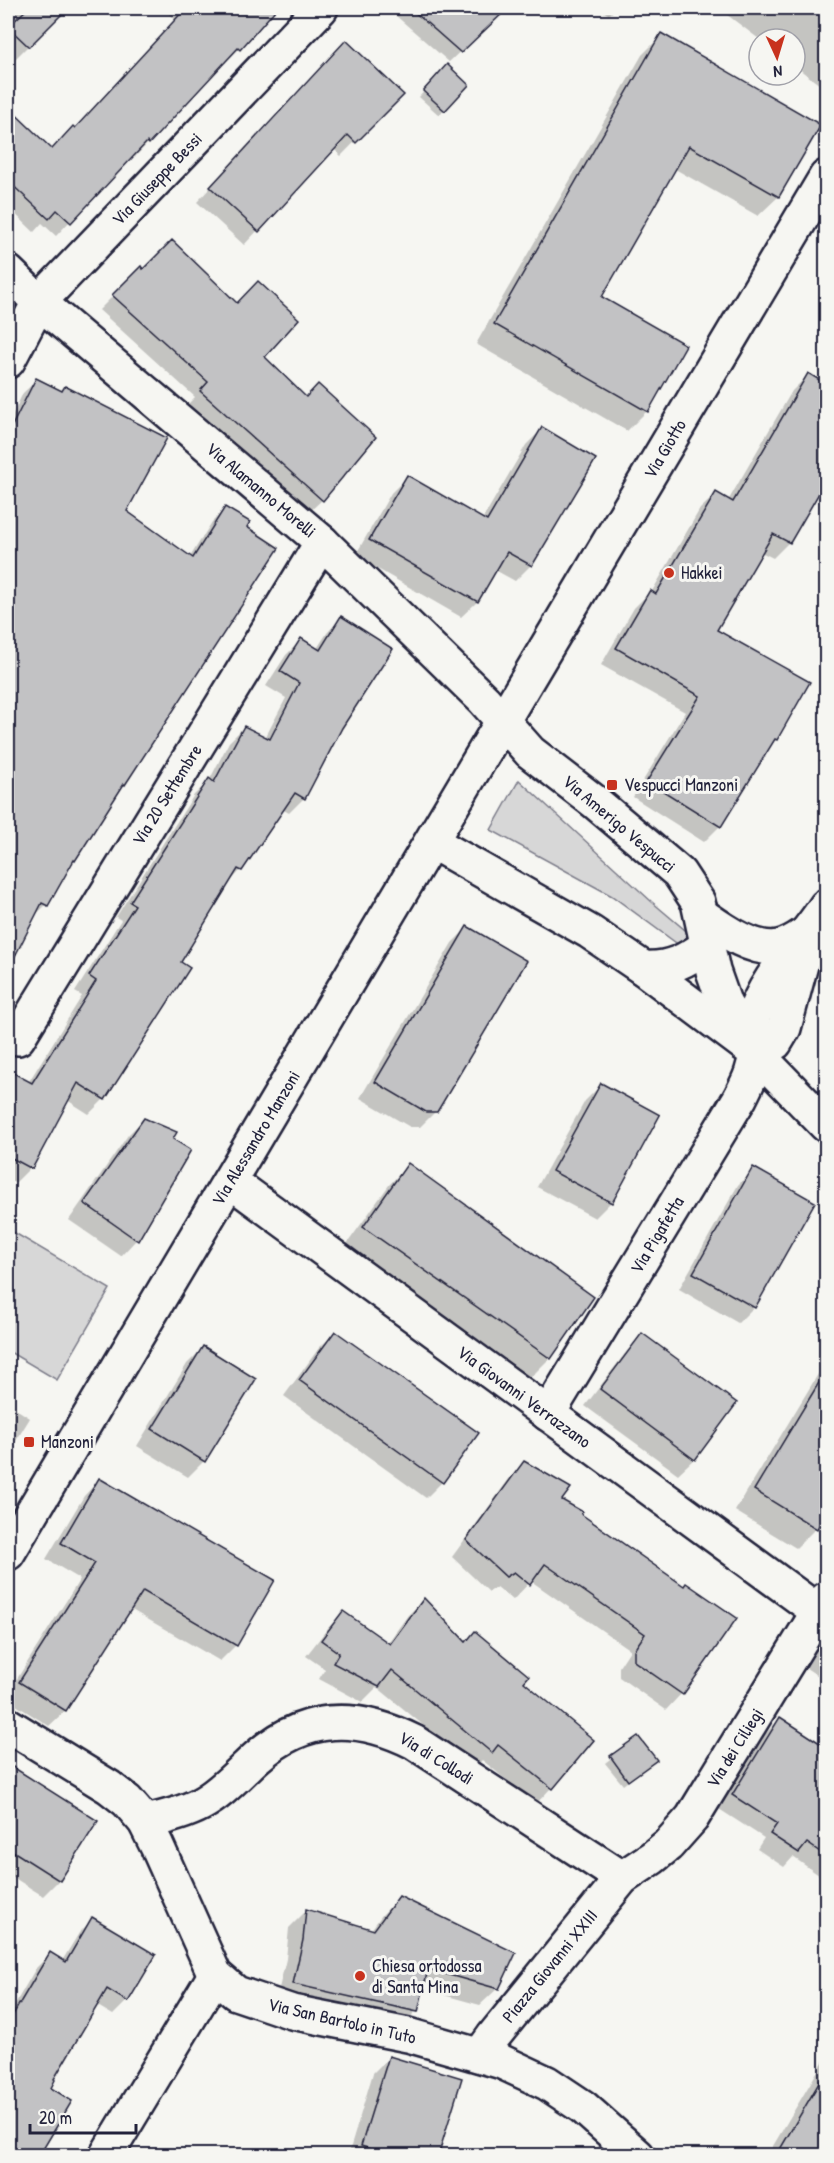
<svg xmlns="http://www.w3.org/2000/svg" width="834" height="2163" font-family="'Patrick Hand',sans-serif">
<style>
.green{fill:#d7d7d7;stroke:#7c7c89;stroke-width:1.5}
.shadow{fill:#0003}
.building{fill:#c2c2c4;stroke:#22223b;stroke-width:1.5}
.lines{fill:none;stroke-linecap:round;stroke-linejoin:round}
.minor-casing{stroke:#22223b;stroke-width:38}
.minor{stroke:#f6f6f2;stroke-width:33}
.poi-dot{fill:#c8321e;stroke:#f6f6f2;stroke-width:2}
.labels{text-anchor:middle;stroke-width:6;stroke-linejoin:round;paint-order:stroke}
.street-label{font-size:18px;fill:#22223b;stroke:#f6f6f2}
.poi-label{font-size:18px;fill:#22223b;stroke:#f6f6f2;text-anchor:start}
</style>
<rect width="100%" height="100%" fill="#f6f6f2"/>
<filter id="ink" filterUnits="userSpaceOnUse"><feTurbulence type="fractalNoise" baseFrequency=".0167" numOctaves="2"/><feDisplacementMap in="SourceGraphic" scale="12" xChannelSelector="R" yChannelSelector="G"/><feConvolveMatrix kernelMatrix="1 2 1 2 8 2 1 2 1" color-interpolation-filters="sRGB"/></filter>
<g filter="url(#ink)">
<g class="green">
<polygon points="519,780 652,902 692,936 686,945 679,945 612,896 491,830"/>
<polygon points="8,1229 110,1289 57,1380 8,1351"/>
</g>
<g class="shadow">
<polygon points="8,8 66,8 14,60 8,54"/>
<polygon points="162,8 275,8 239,49 225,63 223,62 148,143 135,157 132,155 56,236 42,223 34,232 8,207 8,109 51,151 74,129 176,20"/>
<polygon points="387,8 506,8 449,62"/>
<polygon points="598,8 616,8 609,15"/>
<polygon points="718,8 826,8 826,78 820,85 795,66 795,39 759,39"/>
<polygon points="662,35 819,125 778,197 758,216 675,169 600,297 647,411 627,431 476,344 642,55"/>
<polygon points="333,56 401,95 341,156 334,149 244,245 197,202"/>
<polygon points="447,66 467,85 439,115 419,97"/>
<polygon points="141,268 237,304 263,357 322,500 308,513 187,405 195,397 99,310"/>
<polygon points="808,375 826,386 826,478 789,542 773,558 761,552 715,630 776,739 769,745 720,826 704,842 633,797 685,712 601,665 634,608 650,592 651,593 700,509 716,494 728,501 792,391"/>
<polygon points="37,380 125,512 190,557 212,522 225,509 244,528 277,548 124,784 117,792 69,865 46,905 32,918 8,966 8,424 23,393"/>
<polygon points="542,429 531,565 515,581 495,570 477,602 461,617 355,556 391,493 407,477 482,520 526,445"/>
<polygon points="341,618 341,727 304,798 289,813 282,809 241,870 227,885 179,963 104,1099 89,1114 67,1100 30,1168 15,1183 8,1179 8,1072 28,1083 82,996 75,992 121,920 116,917 194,795 209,781 229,742 244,727 265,738 286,698 266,686 286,655 301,640 316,650 327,633"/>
<polygon points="468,927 436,1111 420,1127 410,1127 360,1098 452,943"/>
<polygon points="601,1085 658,1116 610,1203 595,1218 537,1187 585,1101"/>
<polygon points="144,1119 189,1150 136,1240 121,1256 69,1220 128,1135"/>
<polygon points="408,1165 592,1298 550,1358 530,1378 344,1248 389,1185"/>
<polygon points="754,1169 754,1307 738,1323 679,1289 738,1185"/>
<polygon points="335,1333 477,1434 442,1482 426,1498 284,1396 319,1348"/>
<polygon points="642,1335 694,1459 678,1474 585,1406 627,1351"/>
<polygon points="203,1348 204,1461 188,1477 137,1446 187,1364"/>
<polygon points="826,1361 826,1511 816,1528 796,1548 735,1511"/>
<polygon points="8,1404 30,1418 8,1454"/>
<polygon points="525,1463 559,1500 684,1587 735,1618 681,1694 666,1710 619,1677 619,1667 630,1650 531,1581 513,1600 497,1587 489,1592 452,1557 509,1479"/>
<polygon points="99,1480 236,1645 220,1661 130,1609 65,1711 49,1726 8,1700 8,1693 80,1579 46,1559 84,1496"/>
<polygon points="424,1600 465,1643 521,1682 592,1740 551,1788 536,1804 482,1760 475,1768 377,1687 362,1702 319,1679 325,1669 306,1656 328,1628 343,1613 387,1644 408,1615"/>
<polygon points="826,1636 826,1681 806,1668"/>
<polygon points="780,1719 826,1749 826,1880 793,1857 784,1867 757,1849 764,1838 719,1809 766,1733"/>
<polygon points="637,1738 649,1765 623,1785 605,1763"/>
<polygon points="8,1766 96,1821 59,1880 43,1896 8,1874"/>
<polygon points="400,1897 498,1988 480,2005 422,1989 416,2011 399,2029 276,2001 286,1959 289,1928 306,1911 371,1930 382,1915"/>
<polygon points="93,1919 127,2001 113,2015 96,2005 51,2080 37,2156 8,2156 8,2041 14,2031 8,2027 8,2016 36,1968 50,1954 62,1961 79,1933"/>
<polygon points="389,2057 436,2156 348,2156 373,2073"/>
<polygon points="826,2057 826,2156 767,2156"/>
</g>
<g class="building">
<polygon points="28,8 68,8 29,47 8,27"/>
<polygon points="186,8 277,8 240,50 238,48 149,144 147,142 71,223 57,210 49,219 8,181 8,107 52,149 73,126 75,128"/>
<polygon points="410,8 508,8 461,53"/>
<polygon points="661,33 821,125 779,197 689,146 602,297 686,345 648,412 494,324"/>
<polygon points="346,40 404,95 356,143 348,135 259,232 210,187"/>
<polygon points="447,64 469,85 445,111 423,91"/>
<polygon points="172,240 237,303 258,281 299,319 265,357 306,397 318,384 376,437 323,501 200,391 208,382 112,295 141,266 143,269"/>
<polygon points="808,373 826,384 826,481 790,543 773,534 717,630 810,682 777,740 775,739 721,827 647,781 700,696 616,648 650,590 656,594 716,492 733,502"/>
<polygon points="36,378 62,391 65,386 167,438 127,511 193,558 225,507 250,522 247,527 279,548 125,785 124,784 75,861 74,860 48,906 42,903 8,970 8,434"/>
<polygon points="542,427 596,459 532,566 507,552 478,602 369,540 407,475 487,521"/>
<polygon points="341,616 393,649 342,728 305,799 295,793 242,871 238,869 181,962 190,968 105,1100 78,1083 32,1169 8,1156 8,1070 32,1083 96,981 89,976 135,905 130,902 209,778 214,782 244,726 270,739 299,683 280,671 301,638 320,650"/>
<polygon points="467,926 527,961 437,1112 426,1112 375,1082"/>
<polygon points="601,1083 660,1115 612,1203 552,1171"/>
<polygon points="144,1118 177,1132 173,1139 191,1150 138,1241 84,1203"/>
<polygon points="408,1163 594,1297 551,1359 363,1227"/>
<polygon points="753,1167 815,1202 755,1308 693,1273"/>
<polygon points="335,1331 479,1433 443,1483 299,1380"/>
<polygon points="642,1333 737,1403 695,1460 600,1389"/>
<polygon points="203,1346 256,1379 205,1462 152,1429"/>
<polygon points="826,1371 826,1514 817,1529 754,1490"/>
<polygon points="524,1461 571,1488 562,1500 583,1512 581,1514 684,1586 686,1583 737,1618 683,1695 634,1661 634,1650 645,1634 545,1564 530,1585 514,1572 506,1577 466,1540"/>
<polygon points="99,1478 275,1580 237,1646 143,1591 66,1711 19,1682 95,1563 61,1543"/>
<polygon points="424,1598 466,1642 475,1631 529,1676 524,1682 594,1740 553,1789 498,1745 492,1753 392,1670 379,1687 333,1663 339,1653 321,1640 343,1611 390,1644"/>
<polygon points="780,1717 826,1747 826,1856 807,1843 799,1853 770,1834 777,1824 732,1795"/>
<polygon points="638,1736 657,1760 628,1781 610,1756"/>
<polygon points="8,1764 98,1821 60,1881 8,1848"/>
<polygon points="399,1896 516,1953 499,1989 428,1969 418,2012 293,1984 303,1940 306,1909 374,1930"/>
<polygon points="92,1917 156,1955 128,2002 107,1989 54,2079 55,2080 51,2088 72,2101 39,2156 8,2156 8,2023 50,1952 66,1962"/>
<polygon points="389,2056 462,2078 438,2156 392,2156 361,2146"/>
<polygon points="826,2071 826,2156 776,2156"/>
</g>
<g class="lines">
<g class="minor-casing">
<g id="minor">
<polyline points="8,272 39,302 322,542 484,700 530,752 595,802 679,873 698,902 713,971 725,1005 755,1052"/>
<polyline points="8,361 39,302 321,8"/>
<polyline points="432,842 590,932 643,968 755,1052 826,1125"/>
<path d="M702,915C722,929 753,952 779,947C790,945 799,938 808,932"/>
<path d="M643,968C670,970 687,960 708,945"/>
<polyline points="8,1032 18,1038 322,542"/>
<polyline points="755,1052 775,1043 784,1028 806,946"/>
<polyline points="230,1181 819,1612"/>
<path d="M548,1414L740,1098C747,1084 756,1068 755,1050C754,1040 750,1029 753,1018C765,976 803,942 826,906"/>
<polyline points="8,1553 826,177"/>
<polyline points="8,1725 109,1787 127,1801 145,1822 157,1846 215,1975 236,1993 292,2012 408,2035 502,2062 547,2083 583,2107 638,2156"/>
<path d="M145,1822C164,1818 184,1813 201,1804C222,1793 240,1772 257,1757C306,1713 358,1714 414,1742L622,1878"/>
<polyline points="480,2055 493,2037 622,1878 652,1858 668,1845 692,1818 826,1599"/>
<polyline points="106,2156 215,1975"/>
</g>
</g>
<use href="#minor" class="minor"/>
</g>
</g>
<g class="poi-dot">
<circle cx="669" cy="573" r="6"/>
<rect x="606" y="779" width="12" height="12" rx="3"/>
<rect x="23" y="1436" width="12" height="12" rx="3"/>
<circle cx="360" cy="1976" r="6"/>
</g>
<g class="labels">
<g class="street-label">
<text transform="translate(157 179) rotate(-46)" y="6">Via Giuseppe Bessi</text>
<text transform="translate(665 449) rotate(-59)" y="6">Via Giotto</text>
<text transform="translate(261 490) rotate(40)" y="6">Via Alamanno Morelli</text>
<text transform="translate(167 795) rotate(-58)" y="6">Via 20 Settembre</text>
<text transform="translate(619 824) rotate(40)" y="6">Via Amerigo Vespucci</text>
<text transform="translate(256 1138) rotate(-59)" y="6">Via Alessandro Manzoni</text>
<text transform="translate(657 1235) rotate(-59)" y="6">Via Pigafetta</text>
<text transform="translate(524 1397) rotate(36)" y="6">Via Giovanni Verrazzano</text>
<text transform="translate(735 1748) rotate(-58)" y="6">Via dei Ciliegi</text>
<text transform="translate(436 1758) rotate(32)" y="6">Via di Collodi</text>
<text transform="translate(550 1966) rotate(-51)" y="6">Piazza Giovanni XXIII</text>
<text transform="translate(342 2021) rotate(13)" y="6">Via San Bartolo in Tuto</text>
</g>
<g class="poi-label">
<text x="681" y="579">Hakkei</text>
<text x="624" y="791">Vespucci Manzoni</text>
<text x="41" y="1448">Manzoni</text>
<text x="372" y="1972">Chiesa ortodossa<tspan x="372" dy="21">di Santa Mina</tspan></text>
</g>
</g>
<rect width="834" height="2163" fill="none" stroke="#f6f6f2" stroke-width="30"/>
<rect x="15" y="15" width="804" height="2133" fill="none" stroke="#22223b" stroke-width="2" filter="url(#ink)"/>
<g transform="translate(777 57) rotate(176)"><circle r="28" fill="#f6f6f2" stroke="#a1a1a9" stroke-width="1.5"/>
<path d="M0-4.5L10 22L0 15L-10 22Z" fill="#c8321e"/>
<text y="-9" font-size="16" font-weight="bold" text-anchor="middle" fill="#22223b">N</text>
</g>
<path d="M30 2124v9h106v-9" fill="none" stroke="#22223b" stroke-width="3"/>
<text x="39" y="2124" font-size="18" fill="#22223b" stroke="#f6f6f2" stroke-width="4.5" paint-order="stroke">20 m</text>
</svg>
